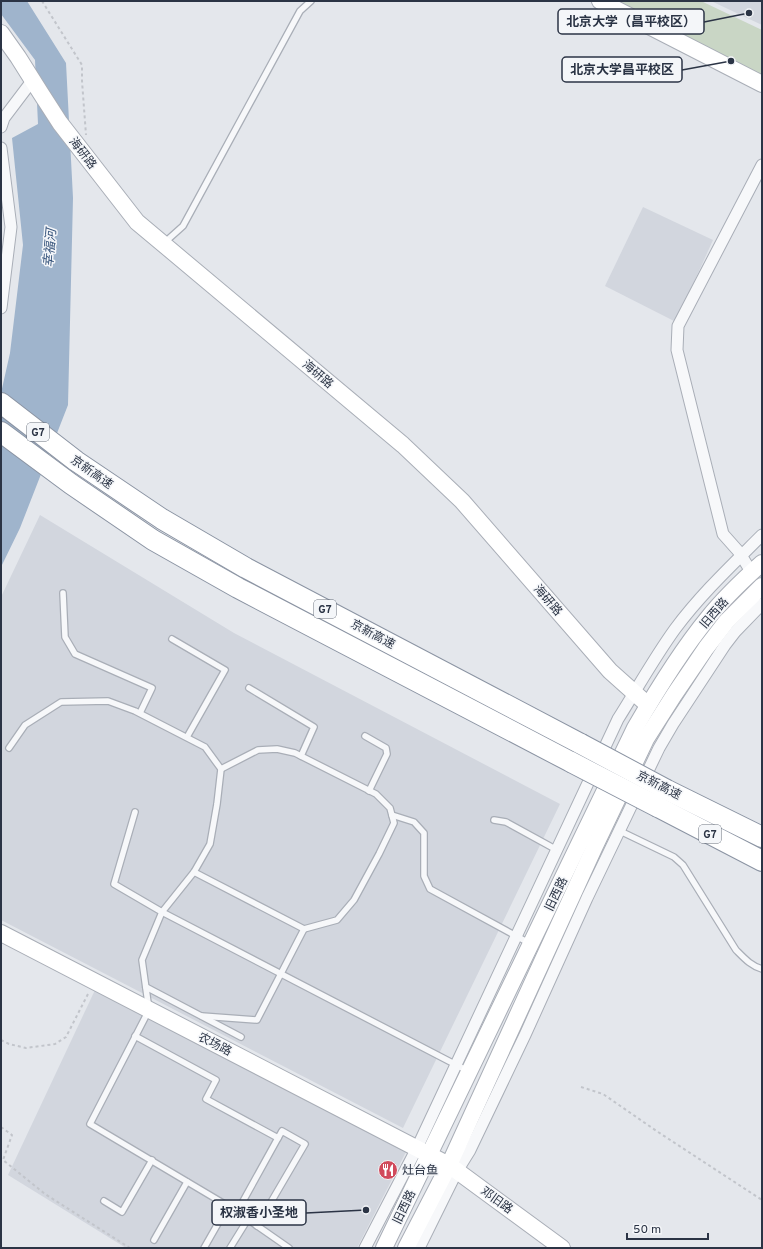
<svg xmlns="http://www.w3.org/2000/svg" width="763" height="1249" font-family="Overpass,'Noto Sans SC',sans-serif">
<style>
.built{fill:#d2d6de}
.green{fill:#c9d6c5}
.water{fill:#9fb4cc}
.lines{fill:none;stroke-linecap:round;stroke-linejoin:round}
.lane-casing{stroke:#a9aeb7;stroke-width:8}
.street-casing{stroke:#a9aeb7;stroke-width:13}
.secondary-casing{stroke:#a9aeb7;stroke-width:18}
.highway-casing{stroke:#8b94a3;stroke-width:22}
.path{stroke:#c2c5cb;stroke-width:2;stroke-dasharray:3 3;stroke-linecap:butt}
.lane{stroke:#f7f8fa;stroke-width:5.5}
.street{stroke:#f7f8fa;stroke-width:11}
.secondary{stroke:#fff;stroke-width:16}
.highway{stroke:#fff;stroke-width:20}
.highway-bridge-casing{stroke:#8b94a3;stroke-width:22;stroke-linecap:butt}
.highway-bridge{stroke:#fff;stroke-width:20}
.labels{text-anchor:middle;stroke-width:3;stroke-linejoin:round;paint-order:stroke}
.shield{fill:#f4f6f9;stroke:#676e7b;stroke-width:1}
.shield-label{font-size:11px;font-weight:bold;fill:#2b3445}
.street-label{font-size:12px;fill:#2b3445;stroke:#f4f6f9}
.poi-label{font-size:12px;fill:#2b3445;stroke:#f4f6f9;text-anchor:start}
.water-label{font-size:13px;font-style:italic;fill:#34527a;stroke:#f4f6f9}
.leader{fill:none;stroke:#2b3445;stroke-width:1.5}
.callout-dot{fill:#2b3445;stroke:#f4f6f9;stroke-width:1.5}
.callout{fill:#f4f6f9;stroke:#2b3445;stroke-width:1.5}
.callout-label{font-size:13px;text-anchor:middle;font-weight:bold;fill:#2b3445}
</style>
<rect width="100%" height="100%" fill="#e4e7ec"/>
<g class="built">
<polygon points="711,1 762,1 762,25"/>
<polygon points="643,207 713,240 676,322 605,286"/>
<polygon points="40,515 234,633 560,804 403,1128 1,920 1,597"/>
<polygon points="95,990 407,1150 357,1248 126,1248 8,1175"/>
</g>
<polygon class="green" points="615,1 701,1 762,30 762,75"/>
<polygon class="water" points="1,1 27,1 66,63 73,198 68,405 20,528 1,567 1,393 10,353 23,245 12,138 38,124 35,60 1,14"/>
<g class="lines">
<g class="lane-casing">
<g id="lane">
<polyline points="164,243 183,226 300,11 311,1"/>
<polyline points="63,593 65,637 75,654 152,688 140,713"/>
<polyline points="172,639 225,670 187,737"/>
<polyline points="249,688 314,727 301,756"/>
<polyline points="365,736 386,748 387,754 369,791"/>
<polyline points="9,748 25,725 61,702 108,701 135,711 205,747 221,769 217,804 210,844 194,872 162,912 142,960 149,1010 90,1124 233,1209 289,1248"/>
<polyline points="221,769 258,750 277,749 295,753 376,794 390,808 394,823 379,854 354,900 337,920 304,929"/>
<polyline points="135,812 114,884 162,912 468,1071"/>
<polyline points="392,815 414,822 424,833 424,876 430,889 529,943"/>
<polyline points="494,820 506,822 557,850"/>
<path d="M620,831L674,857L683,865L736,950C744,958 751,966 762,969"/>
<polyline points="194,872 304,929 257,1020 202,1016"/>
<polyline points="146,987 241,1037"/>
<polyline points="135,1036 216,1080 206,1099 278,1138 237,1212"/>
<polyline points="104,1201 122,1212 152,1160"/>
<polyline points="257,1226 305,1144 282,1131 278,1138"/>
<polyline points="154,1240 187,1182"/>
<polyline points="204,1248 228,1206"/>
<polyline points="230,1248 248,1219"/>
</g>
</g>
<g class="street-casing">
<g id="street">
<polyline points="1,127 4,118 32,81"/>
<polyline points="1,148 11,227 1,308"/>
<polyline points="752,573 739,552 723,534 677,350 678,326 762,165"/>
<path d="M365,1248L417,1148L618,719C637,689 654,658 675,629C701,594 732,565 762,535"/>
<polyline points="419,1248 457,1171 470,1150 525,1035 587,898 659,748 673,724 725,645 735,632 762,604"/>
</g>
</g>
<g class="secondary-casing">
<g id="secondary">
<polyline points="600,1 762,84"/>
<polyline points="1,33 18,57 40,92 60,123 137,222 403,445 462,501 610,671 648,705"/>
<polyline points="1,933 449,1165 562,1248"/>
<path d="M384,1248L635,728C657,690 680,652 708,618C724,598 743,580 762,563"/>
<polyline points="406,1248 449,1165 595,846 646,739 674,695 706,648 726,622 762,586"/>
</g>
</g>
<g class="highway-casing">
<g id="highway">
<polyline points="1,403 76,461 162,519 246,568 581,744"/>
<polyline points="1,432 71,484 153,540 238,588 571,762"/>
<polyline points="667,790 762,837"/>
<polyline points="658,807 762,861"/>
</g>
</g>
<g class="path">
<polyline points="42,1 82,65 82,81 86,135"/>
<polyline points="1,1040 9,1044 26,1048 55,1044 66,1037 89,992"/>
<polyline points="581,1087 603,1094 658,1132 762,1200"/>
<polyline points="1,1127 12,1135 3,1160 45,1194 130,1248"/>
</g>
<use href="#lane" class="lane"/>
<use href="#street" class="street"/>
<use href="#secondary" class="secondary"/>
<use href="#highway" class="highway"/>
<g class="highway-bridge-casing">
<g id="highway-bridge">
<polyline points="581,744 667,790"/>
<polyline points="571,762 658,807"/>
</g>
</g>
<use href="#highway-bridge" class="highway-bridge"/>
</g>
<defs>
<g id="restaurant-disc" transform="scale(1)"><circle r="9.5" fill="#d1495b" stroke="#f4f6f9"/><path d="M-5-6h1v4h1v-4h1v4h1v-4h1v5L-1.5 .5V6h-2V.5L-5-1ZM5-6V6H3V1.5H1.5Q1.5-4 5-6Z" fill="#fff"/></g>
</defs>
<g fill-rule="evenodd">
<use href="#restaurant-disc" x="388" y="1170"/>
</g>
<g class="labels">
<g class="shield">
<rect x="27" y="423" width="22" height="18" rx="3"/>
<rect x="314" y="600" width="22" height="18" rx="3"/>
<rect x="699" y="825" width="22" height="18" rx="3"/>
</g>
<g class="shield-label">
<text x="38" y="436">G7</text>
<text x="325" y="613">G7</text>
<text x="710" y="838">G7</text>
</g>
<g class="street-label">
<text transform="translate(83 153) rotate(52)" y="4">海研路</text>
<text transform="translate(318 374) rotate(40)" y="4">海研路</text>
<text transform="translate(92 472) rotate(35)" y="4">京新高速</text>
<text transform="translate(548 600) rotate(49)" y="4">海研路</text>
<text transform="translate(714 613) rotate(-49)" y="4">旧西路</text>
<text transform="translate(373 634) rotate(28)" y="4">京新高速</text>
<text transform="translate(659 785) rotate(27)" y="4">京新高速</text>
<text transform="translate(556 894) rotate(-64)" y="4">旧西路</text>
<text transform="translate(215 1044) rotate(27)" y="4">农场路</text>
<text transform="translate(497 1200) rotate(36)" y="4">邓旧路</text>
<text transform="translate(404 1207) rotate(-64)" y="4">旧西路</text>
</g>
<g class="poi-label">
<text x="402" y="1174">灶台鱼</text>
</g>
<g class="water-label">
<text transform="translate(49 248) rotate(-85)" y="5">幸福河</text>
</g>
</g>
<path class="leader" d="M749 13L704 22M731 61L682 70M366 1210L306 1213"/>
<g class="callout-dot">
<circle cx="749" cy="13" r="4"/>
<circle cx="731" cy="61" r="4"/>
<circle cx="366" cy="1210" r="4"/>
</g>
<g class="callout">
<rect x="558" y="9" width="146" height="25" rx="4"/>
<rect x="562" y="57" width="120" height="25" rx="4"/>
<rect x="212" y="1200" width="94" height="25" rx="4"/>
</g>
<g class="callout-label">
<text x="631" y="26">北京大学（昌平校区）</text>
<text x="622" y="74">北京大学昌平校区</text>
<text x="259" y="1217">权淑香小圣地</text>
</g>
<rect width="763" height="1249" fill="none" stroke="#2b3445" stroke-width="4"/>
<path d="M627 1233v6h81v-6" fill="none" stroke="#2b3445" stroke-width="2"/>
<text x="633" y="1233" font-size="12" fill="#2b3445" stroke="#f4f6f9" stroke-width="3" paint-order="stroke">50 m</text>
</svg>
